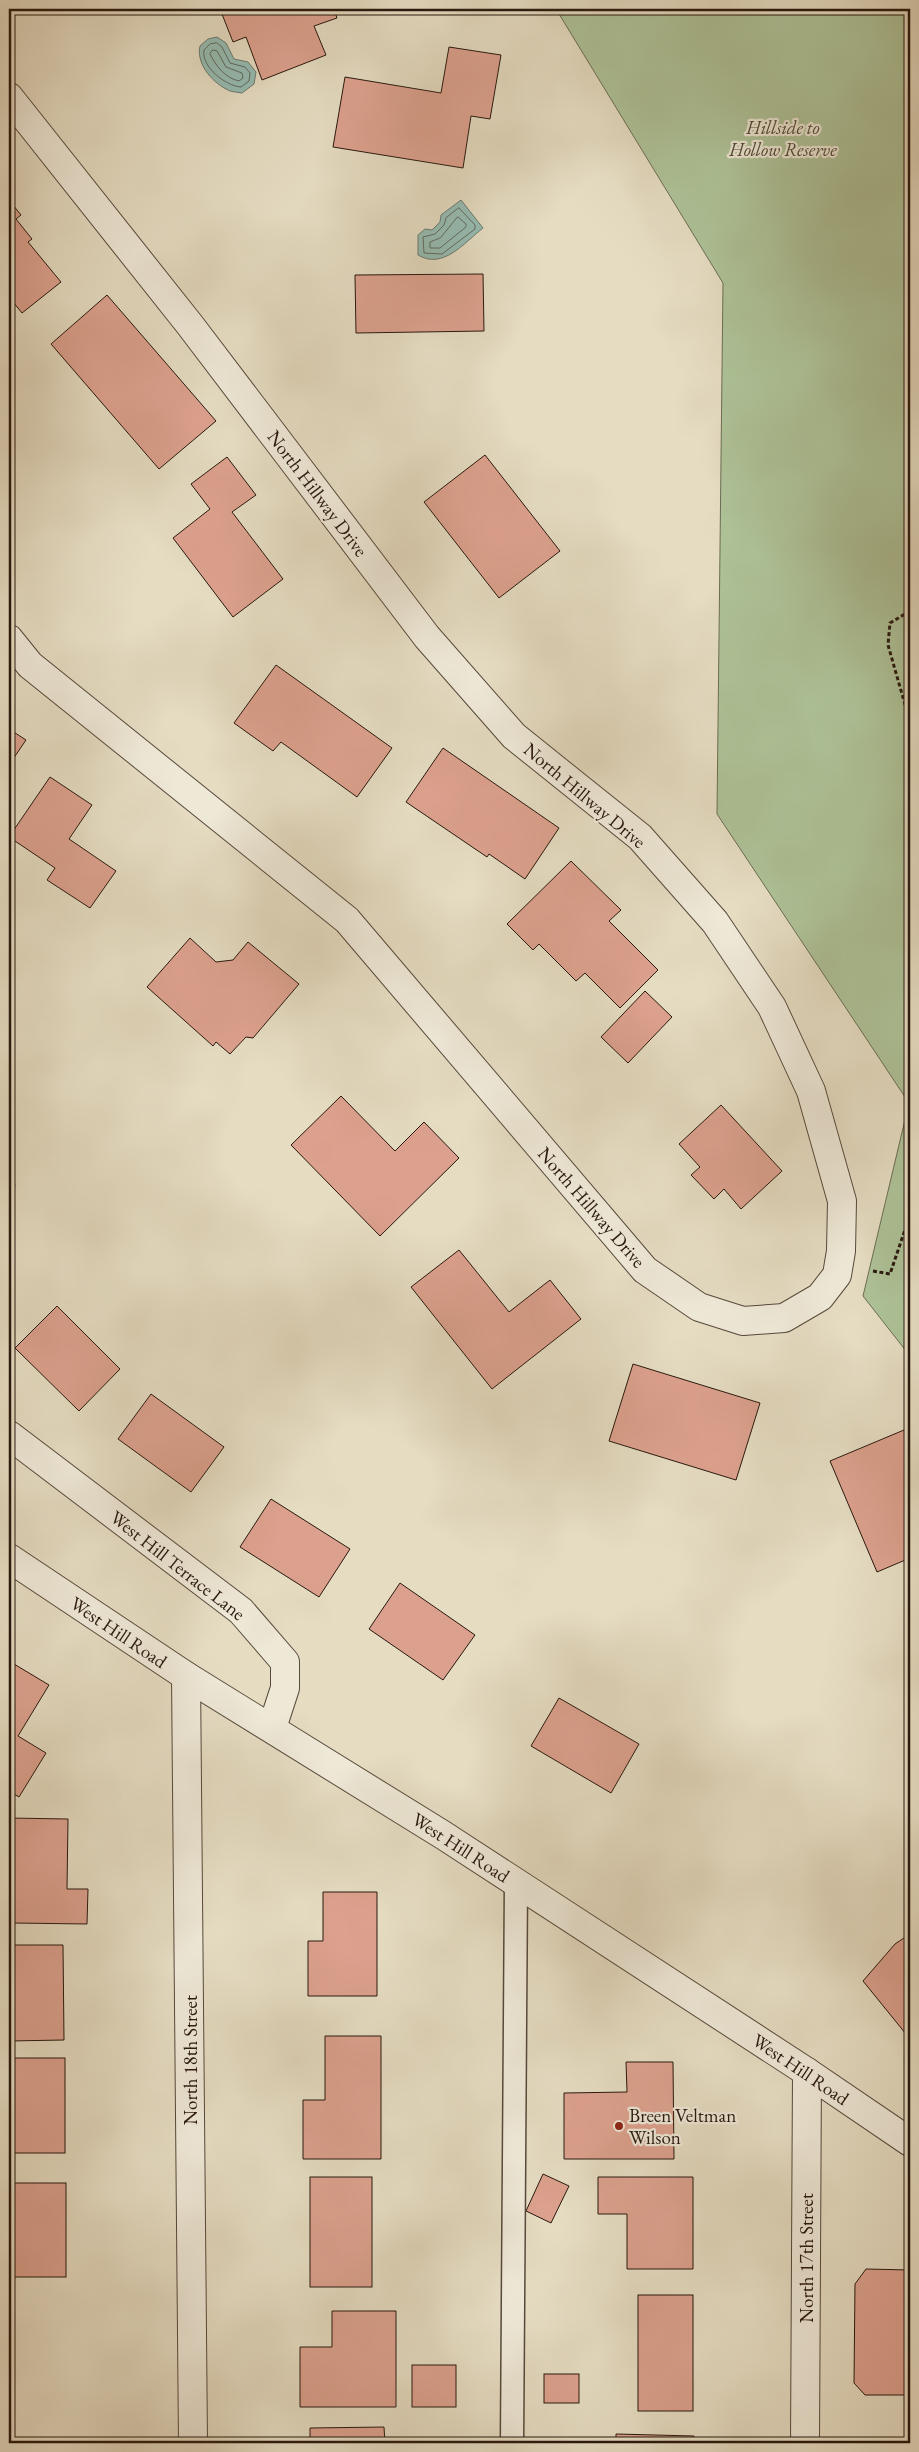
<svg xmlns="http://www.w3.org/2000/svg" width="919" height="2452" font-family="'EB Garamond',serif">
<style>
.green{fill:#aec298;stroke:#6b6d53}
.water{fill:#96bcb2;stroke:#6a7a70}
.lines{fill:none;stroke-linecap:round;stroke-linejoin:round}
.shore{stroke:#5f6a60;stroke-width:1}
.building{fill:#dca18e;stroke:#28180e}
.service-casing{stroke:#57493b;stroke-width:25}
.minor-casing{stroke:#57493b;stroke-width:30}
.tertiary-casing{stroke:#57493b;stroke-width:30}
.path{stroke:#28180e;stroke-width:3;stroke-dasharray:4 2.5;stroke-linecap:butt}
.service{stroke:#eee8d7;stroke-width:22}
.minor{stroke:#eee8d7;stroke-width:28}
.tertiary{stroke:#eee8d7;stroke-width:28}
.poi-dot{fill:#8f2418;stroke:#eee8d7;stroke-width:2}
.labels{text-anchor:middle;stroke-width:4.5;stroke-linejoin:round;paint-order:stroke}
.park-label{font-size:19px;font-style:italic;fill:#504b37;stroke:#eee8d7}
.street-label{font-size:19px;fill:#28180e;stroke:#eee8d7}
.poi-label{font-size:19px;fill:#28180e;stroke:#eee8d7;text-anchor:start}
</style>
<rect width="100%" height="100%" fill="#e5dcc2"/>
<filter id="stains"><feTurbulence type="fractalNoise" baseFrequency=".004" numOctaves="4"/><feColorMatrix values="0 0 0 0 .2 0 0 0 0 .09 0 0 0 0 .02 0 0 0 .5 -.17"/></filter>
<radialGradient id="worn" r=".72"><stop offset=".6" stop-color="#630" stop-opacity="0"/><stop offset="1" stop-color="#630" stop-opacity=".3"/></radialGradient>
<polygon class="green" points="556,9 910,9 910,1356 863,1296 909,1103 717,814 723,283"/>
<g class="water">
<path d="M217,37L226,43L234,59L248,62L256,72L254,84L242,93C237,92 230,92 226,89C211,81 196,63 200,46L208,39Z"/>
<path d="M461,200L483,228C464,243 443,270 418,255V235L425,229L432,230L440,222L441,215Z"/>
</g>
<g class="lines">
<g class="shore">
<path d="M217,43L222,47L230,63L245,67L250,73L249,81L241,87C226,86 201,67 204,50L210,44Z"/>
<path d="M213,50L217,51L226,67L242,73L243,78L239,81C225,78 216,66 210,54Z"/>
<polygon points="459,208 475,225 475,229 442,254 424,253 423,237 435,234 444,225 446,218"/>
<polygon points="458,217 466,224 466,227 440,248 430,248 430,242 440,238"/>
</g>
</g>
<g class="building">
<polygon points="220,9 334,9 337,18 314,26 326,55 262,80 246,37 233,42"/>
<polygon points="449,47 501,55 490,119 471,116 463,168 333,147 345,77 441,93"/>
<polygon points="9,200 21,215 16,219 32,239 28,242 61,282 22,313 9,297"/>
<polygon points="483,274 484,331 356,333 355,275"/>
<polygon points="107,295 216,421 159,469 51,344"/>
<polygon points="485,455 560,551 499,598 424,502"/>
<polygon points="227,457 256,495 232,512 283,579 233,617 173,538 210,509 191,484"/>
<polygon points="276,665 392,748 357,797 281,742 273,751 234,723"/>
<polygon points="9,729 26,740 9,765"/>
<polygon points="443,748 559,828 525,879 489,854 487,857 406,802"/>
<polygon points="50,777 92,805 69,839 116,871 90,908 47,880 55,868 9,837"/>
<polygon points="571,861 621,910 609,921 658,970 620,1008 585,973 576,981 539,944 533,950 507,924"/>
<polygon points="190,938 216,962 233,960 248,942 299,984 253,1038 246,1037 230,1054 216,1042 213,1046 147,987"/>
<polygon points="645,991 672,1017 628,1063 601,1037"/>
<polygon points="341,1096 395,1151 424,1122 459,1158 380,1236 291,1145"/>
<polygon points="721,1105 782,1171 741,1209 724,1189 714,1199 691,1175 700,1167 679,1144"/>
<polygon points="9,1163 15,1186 9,1188"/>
<polygon points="459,1250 509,1312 550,1280 581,1319 492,1389 411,1287"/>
<polygon points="57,1306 120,1369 79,1411 15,1348"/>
<polygon points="633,1364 760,1403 736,1480 609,1441"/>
<polygon points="151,1394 224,1447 191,1492 118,1439"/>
<polygon points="904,1430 910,1444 910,1558 877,1572 830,1461"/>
<polygon points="271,1499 350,1549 319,1597 240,1547"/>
<polygon points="400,1583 475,1635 443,1680 369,1629"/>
<polygon points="9,1661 49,1685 18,1736 46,1753 19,1797 9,1791"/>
<polygon points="559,1698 639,1744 611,1793 531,1746"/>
<polygon points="9,1818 68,1819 67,1889 88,1889 87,1924 12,1923 12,1880 9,1880"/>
<polygon points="323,1892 377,1892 377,1996 308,1996 308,1941 323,1941"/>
<polygon points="910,1934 910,2039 863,1981 895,1944"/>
<polygon points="9,1945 63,1945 64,2040 9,2041"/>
<polygon points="325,2036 381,2036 381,2159 303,2159 303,2100 325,2100"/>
<rect x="9" y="2058" width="56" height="95"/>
<polygon points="626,2062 673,2062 674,2159 564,2159 564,2093 627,2092"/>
<polygon points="543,2174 569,2186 551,2223 526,2211"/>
<rect x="310" y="2177" width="62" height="110"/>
<polygon points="598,2177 693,2177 693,2269 627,2269 627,2214 598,2214"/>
<rect x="9" y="2183" width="57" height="94"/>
<polygon points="866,2269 910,2270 910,2395 865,2395 854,2383 855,2284"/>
<rect x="638" y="2295" width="55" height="116"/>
<polygon points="332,2311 396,2311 396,2407 300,2407 300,2347 332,2347"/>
<rect x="412" y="2365" width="44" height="42"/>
<rect x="544" y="2374" width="35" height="29"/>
<polygon points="384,2427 385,2443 310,2443 310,2428"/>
<polygon points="616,2434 694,2436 694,2443 616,2443"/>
</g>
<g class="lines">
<g class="service-casing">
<polyline id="service" points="512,2443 516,1882"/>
</g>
<g class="minor-casing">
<g id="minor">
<polyline points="9,97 190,325 427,637 514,736 640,837 715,922 772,1007 811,1091 842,1201 841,1251 837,1275 820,1297 784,1318 743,1321 699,1307 645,1270 347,920 30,665 9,639"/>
<polyline points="9,1435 241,1611 285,1662 285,1688 272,1728"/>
<polyline points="186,1676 193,2443"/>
<polyline points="805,2443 807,2072"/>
</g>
</g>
<g class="tertiary-casing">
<polyline id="tertiary" points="9,1558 186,1676 443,1835 807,2072 910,2142"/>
</g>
<g class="path">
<polyline points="910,611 890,623 888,645 910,722"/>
<polyline points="873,1271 890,1274 910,1215"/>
</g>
<use href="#service" class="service"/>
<use href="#minor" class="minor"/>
<use href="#tertiary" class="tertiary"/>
</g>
<circle class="poi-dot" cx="619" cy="2126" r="5"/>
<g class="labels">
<g class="park-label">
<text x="783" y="134">Hillside to<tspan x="783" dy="22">Hollow Reserve</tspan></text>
</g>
<g class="street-label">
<text transform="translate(318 493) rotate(53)" y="7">North Hillway Drive</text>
<text transform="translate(585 795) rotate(40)" y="7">North Hillway Drive</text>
<text transform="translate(592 1207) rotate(49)" y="7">North Hillway Drive</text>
<text transform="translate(178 1565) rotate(38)" y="7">West Hill Terrace Lane</text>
<text transform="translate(119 1632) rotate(34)" y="7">West Hill Road</text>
<text transform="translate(461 1847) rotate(33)" y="7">West Hill Road</text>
<text transform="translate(190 2060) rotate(-90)" y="7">North 18th Street</text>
<text transform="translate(801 2069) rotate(34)" y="7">West Hill Road</text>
<text transform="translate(806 2258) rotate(-90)" y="7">North 17th Street</text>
</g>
<g class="poi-label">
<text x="629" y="2122">Breen Veltman<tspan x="629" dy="22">Wilson</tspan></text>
</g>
</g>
<rect width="919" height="2452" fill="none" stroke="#e5dcc2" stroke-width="30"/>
<rect x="10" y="10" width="899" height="2432" fill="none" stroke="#28180e" stroke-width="2.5"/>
<rect x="15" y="15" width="889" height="2422" fill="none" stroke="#28180e"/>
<rect width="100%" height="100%" filter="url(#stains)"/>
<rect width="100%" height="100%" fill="url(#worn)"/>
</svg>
